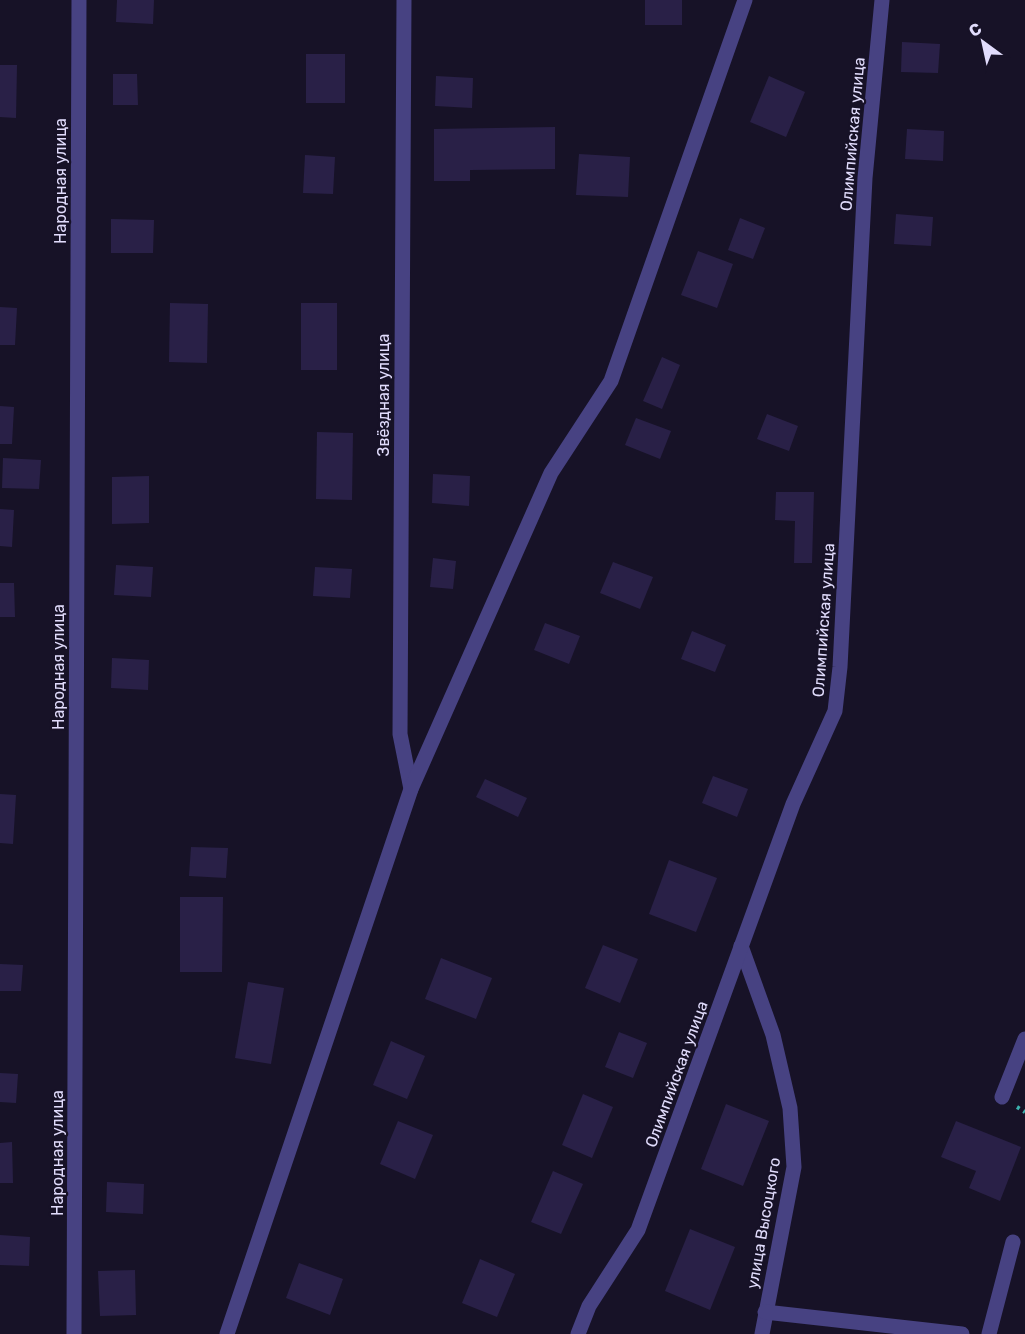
<svg xmlns="http://www.w3.org/2000/svg" width="1025" height="1334" font-family="Rubik,sans-serif">
<style>
.building{fill:#292047}
.lines{fill:none;stroke-linecap:round;stroke-linejoin:round}
.path{stroke:#3bb1ae;stroke-width:4;stroke-dasharray:3 4.5;stroke-linecap:butt}
.street{stroke:#474282;stroke-width:15}
.labels{text-anchor:middle;stroke-width:4.5;stroke-linejoin:round;paint-order:stroke}
.street-label{font-size:16px;fill:#e1dcfc;stroke:#171227}
</style>
<rect width="100%" height="100%" fill="#171227"/>
<g class="building">
<polygon points="117,0 154,0 153,24 116,22"/>
<rect x="645" y="0" width="37" height="25"/>
<polygon points="902,42 940,44 938,73 901,72"/>
<rect x="306" y="54" width="39" height="49"/>
<polygon points="0,65 17,65 16,118 0,117"/>
<polygon points="113,74 137,74 138,105 113,105"/>
<polygon points="436,76 473,78 472,108 435,106"/>
<polygon points="769,76 805,92 786,137 750,122"/>
<polygon points="555,127 555,169 470,170 470,181 434,181 434,129"/>
<polygon points="907,129 944,131 943,161 905,159"/>
<polygon points="579,154 630,157 628,197 576,195"/>
<polygon points="305,155 335,157 333,194 303,193"/>
<polygon points="896,214 933,217 931,246 894,244"/>
<polygon points="740,218 765,228 753,259 728,250"/>
<polygon points="111,219 154,220 153,253 111,253"/>
<polygon points="698,251 733,264 717,308 681,295"/>
<polygon points="170,303 208,304 207,363 169,362"/>
<rect x="301" y="303" width="36" height="67"/>
<polygon points="0,307 17,308 15,345 0,345"/>
<polygon points="662,357 680,365 662,409 643,401"/>
<polygon points="0,406 14,407 12,444 0,444"/>
<polygon points="767,414 798,426 789,451 757,439"/>
<polygon points="636,418 671,431 660,459 625,445"/>
<polygon points="317,432 353,433 352,500 316,499"/>
<polygon points="3,458 41,460 39,489 2,488"/>
<polygon points="433,474 470,476 469,506 432,503"/>
<polygon points="149,476 149,523 112,524 112,477"/>
<polygon points="776,492 814,492 812,563 794,563 795,521 775,520"/>
<polygon points="0,509 14,510 12,547 0,546"/>
<polygon points="433,558 456,561 453,589 430,587"/>
<polygon points="613,562 653,577 640,609 600,593"/>
<polygon points="116,565 153,567 151,597 114,595"/>
<polygon points="315,567 352,569 350,598 313,596"/>
<polygon points="0,583 14,583 15,617 0,617"/>
<polygon points="545,623 580,636 569,664 534,650"/>
<polygon points="692,631 726,645 715,672 681,659"/>
<polygon points="112,658 149,660 148,690 111,688"/>
<polygon points="713,776 748,789 737,817 702,803"/>
<polygon points="485,779 527,798 518,817 476,797"/>
<polygon points="0,794 16,795 13,844 0,843"/>
<polygon points="191,847 228,848 226,878 189,876"/>
<polygon points="669,860 717,878 696,932 649,914"/>
<polygon points="180,897 223,897 222,972 180,972"/>
<polygon points="603,945 638,959 620,1003 585,988"/>
<polygon points="441,958 492,978 476,1019 425,999"/>
<polygon points="0,964 23,965 21,991 0,991"/>
<polygon points="248,982 284,988 271,1064 235,1058"/>
<polygon points="619,1032 647,1043 633,1078 605,1067"/>
<polygon points="391,1041 425,1056 407,1099 373,1085"/>
<polygon points="0,1073 18,1074 16,1103 0,1102"/>
<polygon points="583,1094 613,1107 592,1158 562,1145"/>
<polygon points="726,1104 769,1121 743,1186 701,1169"/>
<polygon points="398,1121 433,1135 415,1179 380,1164"/>
<polygon points="956,1121 1021,1147 1000,1201 969,1188 976,1171 941,1157"/>
<polygon points="12,1142 13,1183 0,1183 0,1143"/>
<polygon points="553,1171 583,1184 561,1234 531,1222"/>
<polygon points="107,1182 144,1184 143,1214 106,1212"/>
<polygon points="690,1229 735,1247 710,1310 665,1291"/>
<polygon points="0,1235 30,1237 29,1266 0,1265"/>
<polygon points="480,1259 515,1274 497,1317 462,1303"/>
<polygon points="299,1263 343,1279 330,1315 286,1298"/>
<polygon points="135,1270 136,1315 100,1316 98,1271"/>
</g>
<g class="lines">
<polyline class="path" points="1017,1107 1025,1112"/>
<g class="street">
<polyline points="404,0 400,734 411,789"/>
<polyline points="741,946 773,1035 790,1108 794,1167 762,1334"/>
<polyline points="1002,1097 1025,1039"/>
<polyline points="765,1312 962,1334"/>
<polyline points="74,1334 79,0"/>
<polyline points="227,1334 411,789 551,473 611,381 745,0"/>
<polyline points="578,1334 589,1306 638,1230 793,804 835,711 840,667 865,178 882,0"/>
<polyline points="989,1334 1013,1242"/>
</g>
</g>
<g class="labels">
<g class="street-label">
<text transform="translate(852 134) rotate(-85)" y="6">Олимпийская улица</text>
<text transform="translate(60 181) rotate(-90)" y="6">Народная улица</text>
<text transform="translate(383 395) rotate(-90)" y="6">Звёздная улица</text>
<text transform="translate(823 620) rotate(-86)" y="6">Олимпийская улица</text>
<text transform="translate(58 667) rotate(-90)" y="6">Народная улица</text>
<text transform="translate(676 1074) rotate(-70)" y="6">Олимпийская улица</text>
<text transform="translate(57 1153) rotate(-90)" y="6">Народная улица</text>
<text transform="translate(763 1223) rotate(-80)" y="6">улица Высоцкого</text>
</g>
</g>
<g transform="translate(983 42) rotate(327)" stroke="#171227" stroke-width="4.5" paint-order="stroke">
<path d="M0-4.5L10 22L0 15L-10 22Z" fill="#e1dcfc"/>
<text y="-9" font-size="16" font-weight="bold" text-anchor="middle" fill="#e1dcfc">С</text>
</g>
</svg>
